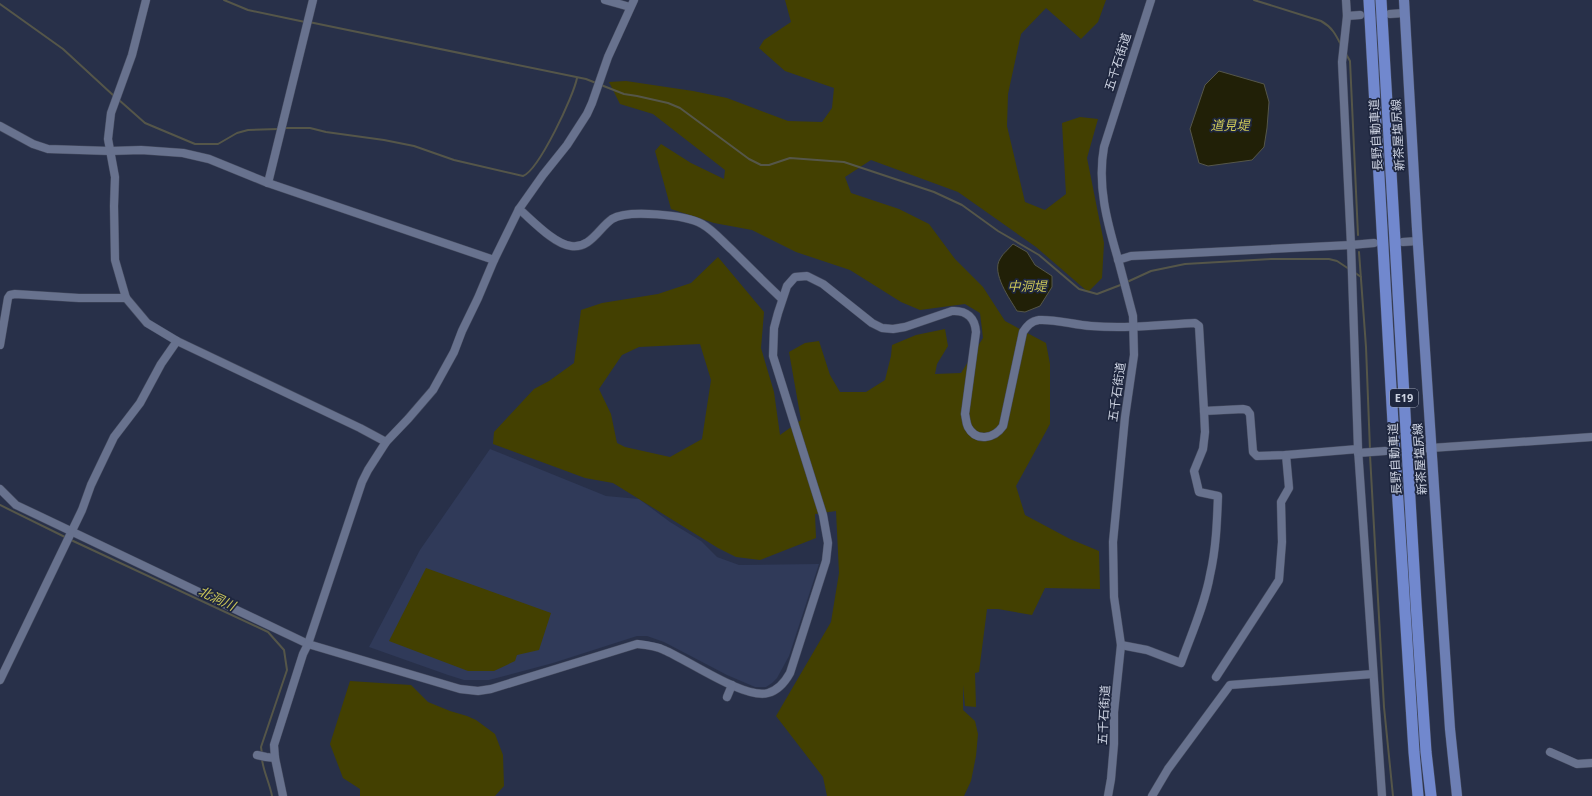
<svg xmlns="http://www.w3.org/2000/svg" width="1592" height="796" font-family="'Open Sans','Noto Sans JP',sans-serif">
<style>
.built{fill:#303a59}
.green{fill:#434001;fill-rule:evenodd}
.water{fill:#212007;stroke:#555649}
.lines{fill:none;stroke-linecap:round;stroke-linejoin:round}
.stream{stroke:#555649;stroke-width:2}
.minor-casing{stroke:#464c60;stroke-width:9}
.major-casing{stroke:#464c60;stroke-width:11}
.highway-casing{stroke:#464c60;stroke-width:12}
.minor{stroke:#68728e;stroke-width:8}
.major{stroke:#6d7fb4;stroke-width:10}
.highway{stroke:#7188ce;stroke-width:11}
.labels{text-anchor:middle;stroke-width:3.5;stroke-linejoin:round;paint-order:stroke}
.shield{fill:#1e263e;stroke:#989fb1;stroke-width:1}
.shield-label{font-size:11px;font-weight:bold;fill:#cdd3e2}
.street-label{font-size:12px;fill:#cdd3e2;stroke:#1e263e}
.water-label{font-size:13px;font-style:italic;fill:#ccc759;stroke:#1e263e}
</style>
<rect width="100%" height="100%" fill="#283049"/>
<polygon class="built" points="490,449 606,496 639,499 670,522 701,541 717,557 739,565 819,564 789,656 777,678 772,683 766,687 755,687 727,675 664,642 647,636 637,636 553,663 489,680 464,680 448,675 369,647 420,550"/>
<g class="green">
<path d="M785,0H1106L1098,22L1081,39L1046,8L1021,34L1008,94L1007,126L1025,202L1045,210L1066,194L1062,123L1080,117L1098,119L1087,158L1104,243L1102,278L1088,292L1036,247L958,192L871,160L845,177L851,193L899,209L929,224L955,259L983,287L1005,321L1046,343L1050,364V424L1016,486L1025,515L1070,539L1099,551L1100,589L1045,588L1032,615L998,609H987L979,672L975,673L976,707L965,706L963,685V710L975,721L978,734L976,756L971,781L964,796H827L823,777L776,716L831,622L839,573L836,511L815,514L816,538L760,560L736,557L718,548L613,483L585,478L493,444L494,432L534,389L549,381L574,363L581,310L602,303L658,294L691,283L718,257L764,312L761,348L774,392L780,435L801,420L789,352L805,343L819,341L830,375L840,392H866L885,380L891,356L892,345L916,335L945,329L948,346L937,364L935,374L961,373L983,338L980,313L965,304L920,310L901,302L850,270L796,252L752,230L714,223L671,209L655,151L661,144L691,163L724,179L725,170L653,114L620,104L609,82L626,81L693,91L727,98L788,121L822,122L832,108L834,88L785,71L759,48L764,40L791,22ZM700,344L711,380L702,439L670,457L625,447L617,443L611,414L599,389L622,355L639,347Z"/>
<polygon points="426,568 551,613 539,650 517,655 515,661 494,671 468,671 389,641"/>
<polygon points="350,681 411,685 428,702 450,711 467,716 476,720 495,734 503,755 504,786 495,796 360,796 360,789 343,778 330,744"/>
</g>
<g class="water">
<polygon points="1219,71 1264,84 1269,102 1267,128 1264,147 1252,160 1208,166 1199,163 1190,129 1205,85"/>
<path d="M1013,244L1027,252L1035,265L1052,276V287L1040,306L1025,312L1017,311C1010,299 991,273 1000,259C1003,253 1009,249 1013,244Z"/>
</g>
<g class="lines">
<g class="stream">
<polyline points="224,0 248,10 305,22"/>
<path d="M1254,0L1321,21C1332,27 1336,35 1341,45"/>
<polyline points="0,4 63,49 114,96"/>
<polyline points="309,22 586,79 596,83"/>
<polyline points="1346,54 1350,61 1358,235"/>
<polyline points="601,85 624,94 637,96 668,103 680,108 749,159 761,165 769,165 790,158 844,162 934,192 962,205 998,231 1039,255 1079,289 1097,294 1123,284"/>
<polyline points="119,100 145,123 195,144 218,144 237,133 248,130 278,129"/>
<path d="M285,128H310L326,132L384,140L414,146L454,160L523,176C539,170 574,95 577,78"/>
<polyline points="1359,252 1366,347 1370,450"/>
<polyline points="1354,272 1361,277"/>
<polyline points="1127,282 1151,271 1185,264 1271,259 1329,259 1337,261 1349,269"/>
<polyline points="1370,455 1384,707 1393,796"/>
<polyline points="0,505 67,538"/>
<polyline points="71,540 268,632 284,650 287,670 261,747 262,754"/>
<path d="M262,758C262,768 270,784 272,796"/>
</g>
<g class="minor-casing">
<g id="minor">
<polyline points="146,0 132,55 111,113 108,139 115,177 114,206 115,260 126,298 147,323 177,341 360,428 386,442"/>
<polyline points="605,0 630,7"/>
<polyline points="1346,0 1347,16 1342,62 1351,245 1374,243"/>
<polyline points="1390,14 1404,13"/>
<polyline points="1347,16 1360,15"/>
<polyline points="0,126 33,144 48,149 110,151 141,150 183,153 209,159 268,183 494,260"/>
<polyline points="268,183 313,0"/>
<path d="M519,209C532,220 554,244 571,246C590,249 599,228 612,219C628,209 686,215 702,224C713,230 722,241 732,250C748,266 765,283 782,299"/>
<polyline points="1403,242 1418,241"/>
<polyline points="1118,260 1131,256 1351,245 1358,449 1382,796"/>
<polyline points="0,345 8,298 10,295 15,294 79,298 126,298"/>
<polyline points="1416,449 1592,437"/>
<polyline points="1358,453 1385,451"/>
<path d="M0,489L16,505L308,644L460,689L478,691L491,689L637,644C646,645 656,646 664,650C688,660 745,700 768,693C779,690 785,682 790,673L826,561L828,543L823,515L773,356L774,328L778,313L787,286L795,277L807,276L823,284L872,323L882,328L893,329L905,327L952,311C967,310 975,318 976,332L965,414C966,418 966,423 968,427C976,442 994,439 1003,426L1023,332C1027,326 1031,321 1039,320C1056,319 1074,325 1091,326C1126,329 1160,325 1195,323L1199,326L1204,411L1243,409L1247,410L1250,414L1253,452L1257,456L1286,455L1358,449"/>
<path d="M1121,645L1147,650L1181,663C1191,635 1205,604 1210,575C1216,549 1217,523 1218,496L1199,492L1194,471L1203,449L1205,432L1204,411"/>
<polyline points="1216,677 1279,580 1282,542 1281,502 1289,488 1286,455"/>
<polyline points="0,680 82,510 91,485 114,437 140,403 161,364 177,341"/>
<polyline points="727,697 732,685"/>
<polyline points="1550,752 1577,764 1592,763"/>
<polyline points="257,755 266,757 275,758"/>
<polyline points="283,796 275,758 274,745 303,654 308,644 362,482 368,470 386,442 408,419 433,390 454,352 462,331 478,298 494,260 519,209 543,175 567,145 587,114 592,103 608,57 634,0"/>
<path d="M1108,796L1111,779L1114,744V712L1121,645L1114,597L1113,542L1125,417L1134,355L1133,316C1128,297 1123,278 1118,259C1107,222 1097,185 1104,147L1151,0"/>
<polyline points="1152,796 1168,769 1230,685 1373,674"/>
</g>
</g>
<g class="major-casing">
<polyline id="major" points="1404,0 1417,229 1450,729 1457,796"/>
</g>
<g class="highway-casing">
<g id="highway">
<polyline points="1369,0 1393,423 1414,752 1418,796"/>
<polyline points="1381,0 1416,603 1426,752 1431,796"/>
</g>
</g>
<use href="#minor" class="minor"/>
<use href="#major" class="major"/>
<use href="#highway" class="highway"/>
</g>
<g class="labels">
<rect class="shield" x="1390" y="389" width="28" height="18" rx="3"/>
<g class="shield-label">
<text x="1404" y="402">E19</text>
</g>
<g class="street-label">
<text transform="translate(1118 62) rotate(-72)" y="4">五千石街道</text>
<text transform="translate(1376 135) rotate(-93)" y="4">長野自動車道</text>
<text transform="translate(1398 135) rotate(-93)" y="4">新茶屋塩尻線</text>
<text transform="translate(1117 392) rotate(-82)" y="4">五千石街道</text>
<text transform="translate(1395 459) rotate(-93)" y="4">長野自動車道</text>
<text transform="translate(1420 459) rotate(-94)" y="4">新茶屋塩尻線</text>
<text transform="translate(1104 715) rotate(-87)" y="4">五千石街道</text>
</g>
<g class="water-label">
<text x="1230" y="130">道見堤</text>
<text x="1027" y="291">中洞堤</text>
<text transform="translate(217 598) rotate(25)" y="5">北洞川</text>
</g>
</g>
</svg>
